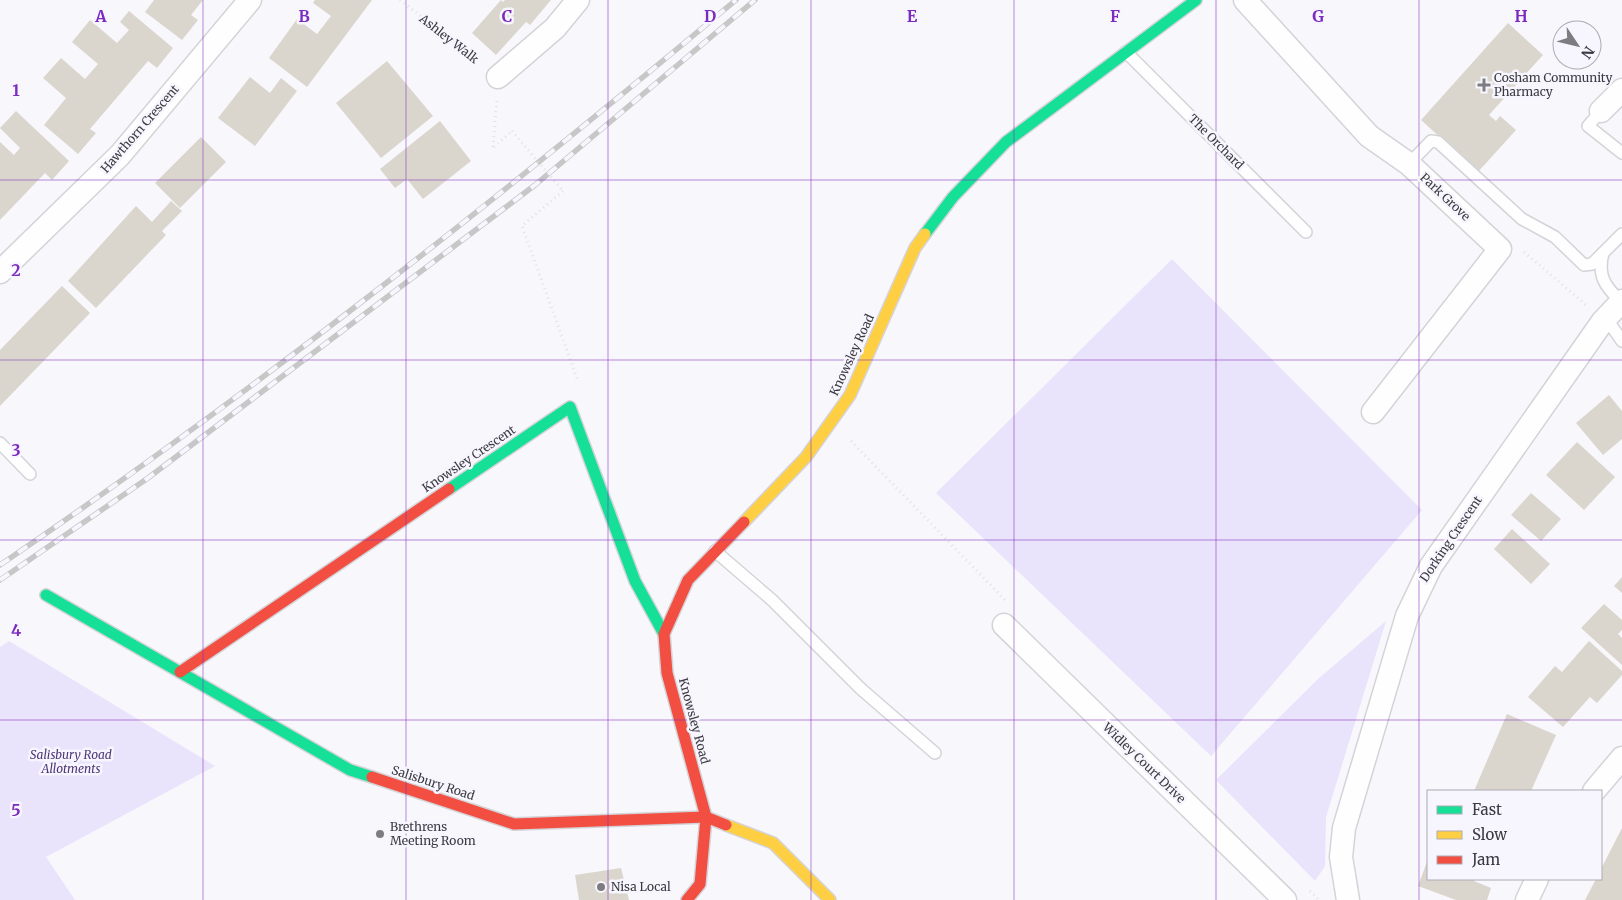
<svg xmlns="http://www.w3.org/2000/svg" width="1622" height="900" font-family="Merriweather,serif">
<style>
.green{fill:#e9e3fc}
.building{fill:#dbd6cd}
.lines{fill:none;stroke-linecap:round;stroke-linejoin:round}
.lane-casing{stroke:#d4d3d8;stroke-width:14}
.street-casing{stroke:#d4d3d8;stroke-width:25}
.fast-casing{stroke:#d4d3d8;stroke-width:14}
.slow-casing{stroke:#d4d3d8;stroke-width:14}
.jam-casing{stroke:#d4d3d8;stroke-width:14}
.path{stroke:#e2e2e3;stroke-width:3;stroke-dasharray:1 4;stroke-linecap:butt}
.lane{stroke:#fefeff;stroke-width:11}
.street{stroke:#fefeff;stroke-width:22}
.fast{stroke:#16e098;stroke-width:11}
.slow{stroke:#ffcf43;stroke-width:11}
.jam{stroke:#f24e42;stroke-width:11}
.rail-casing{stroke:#c7c7c7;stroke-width:5.5}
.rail{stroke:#f7f5fe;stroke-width:4;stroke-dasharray:11;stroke-linecap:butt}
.path-bridge{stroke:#e2e2e3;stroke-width:3;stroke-dasharray:1 4;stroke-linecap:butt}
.grid{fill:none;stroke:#7b2cbf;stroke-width:1;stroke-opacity:0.55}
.poi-dot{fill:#7d7c81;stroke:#f7f5fe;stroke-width:2}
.labels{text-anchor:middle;stroke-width:5;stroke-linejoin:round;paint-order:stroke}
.street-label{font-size:12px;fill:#3b3a3f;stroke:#f7f5fe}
.poi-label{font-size:12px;fill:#3b3a3f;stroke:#f7f5fe;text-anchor:start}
.park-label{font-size:12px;font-style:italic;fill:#4d3777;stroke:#f7f5fe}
.grid-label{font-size:16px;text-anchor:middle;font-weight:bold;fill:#7b2cbf;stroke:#f7f5fe;stroke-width:5;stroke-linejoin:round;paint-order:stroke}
</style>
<rect width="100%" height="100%" fill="#f8f7fc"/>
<g class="green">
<polygon points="1172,259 1422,510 1211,756 936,493"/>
<polygon points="1386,621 1326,817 1325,866 1315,881 1216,780 1318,679"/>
<polygon points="9,641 215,766 46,857 75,900 0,900 0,647"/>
</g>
<g class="building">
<polygon points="154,0 203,0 191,15 198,20 182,40 145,12"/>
<polygon points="315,0 372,0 307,87 269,58 297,19 317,34 331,16 313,3"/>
<polygon points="501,0 503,2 505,0 551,0 530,25 526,22 496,55 472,33"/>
<polygon points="129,11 173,48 157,68 148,61 90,129 96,133 78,154 44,125 66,98 43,78 61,58 85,79 98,64 72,42 90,20 117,43 129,30 120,22"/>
<polygon points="1508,23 1543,55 1489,115 1496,121 1500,116 1516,130 1478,172 1421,120"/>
<polygon points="387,61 433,116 381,158 336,103"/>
<polygon points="250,77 270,93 281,78 297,91 255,146 218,118"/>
<polygon points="16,111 69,161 52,180 45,173 0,220 0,142 14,155 20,148 0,128"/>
<polygon points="440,121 471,161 423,199 407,179 395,188 380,169"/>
<polygon points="201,137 226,162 180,208 155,183"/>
<polygon points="171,201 182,211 162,231 166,235 96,308 68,281 136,206 152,222"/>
<polygon points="62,286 90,313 0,406 0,350"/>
<polygon points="1609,395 1622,411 1622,439 1603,455 1576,423"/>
<polygon points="1577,442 1615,477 1584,510 1546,475"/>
<polygon points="1531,493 1561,519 1541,541 1511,515"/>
<polygon points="1512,529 1550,564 1531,584 1494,549"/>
<polygon points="1622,577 1622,593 1614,586"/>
<polygon points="1604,604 1622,620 1622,630 1618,634 1622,638 1622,665 1581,628"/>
<polygon points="1589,641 1622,671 1622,675 1597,703 1590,697 1563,727 1528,697 1555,666 1562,672"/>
<polygon points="1507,714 1556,735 1531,791 1474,791"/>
<polygon points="1622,828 1622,900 1585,900 1596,879 1601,879 1601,869"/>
<polygon points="1428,859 1428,879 1475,879 1474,881 1491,888 1487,900 1456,900 1418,886"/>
<polygon points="621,868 629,900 579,900 575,875"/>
</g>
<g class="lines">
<g class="lane-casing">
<g id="lane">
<polyline points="1126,52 1306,232"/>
<polyline points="1601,111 1588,126 1622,153"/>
<polyline points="1409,164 1431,141 1438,142 1522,219 1555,237 1584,265 1592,264 1622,234"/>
<path d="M1603,253C1597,276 1605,286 1621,302"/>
<polyline points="1606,318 1622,341"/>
<polyline points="0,443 30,474"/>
<polyline points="715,551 772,600 861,689 935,753"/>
</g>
</g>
<g class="street-casing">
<g id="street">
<polyline points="1245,0 1369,136 1409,164 1500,249 1373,412"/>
<polyline points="498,77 555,28 578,0"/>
<polyline points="1601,111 1622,90"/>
<polyline points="0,272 120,155 250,0"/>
<polyline points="1004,625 1285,900"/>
<polyline points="1594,791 1622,758"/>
<polyline points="1348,900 1341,857 1344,828 1407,616 1431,566 1603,321 1622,301"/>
<polyline points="1527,900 1537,879"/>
</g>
</g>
<g class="fast-casing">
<g id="fast">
<polyline points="925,234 953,197 1006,142 1196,0"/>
<polyline points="449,489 570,407 635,581 664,634"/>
<polyline points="46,595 350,770 372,777"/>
</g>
</g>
<g class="slow-casing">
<g id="slow">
<polyline points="744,522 806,457 850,395 915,248 925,234"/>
<polyline points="726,825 773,843 830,900"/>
</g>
</g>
<g class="jam-casing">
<g id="jam">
<polyline points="180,672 449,489"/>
<polyline points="372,777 514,824 706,817 726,825"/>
<polyline points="687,900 700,884 706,817 667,673 664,634 688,580 744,522"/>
</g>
</g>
<g class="path">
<polyline points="400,0 478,61"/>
<polyline points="493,147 497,100"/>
<polyline points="494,147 512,131"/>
<polyline points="563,191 522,226 578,381"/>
<polyline points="1524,252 1586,305"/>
<polyline points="851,441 1005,600"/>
<polyline points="1310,891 1319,900"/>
</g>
<use href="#lane" class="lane"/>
<use href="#street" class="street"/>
<use href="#fast" class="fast"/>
<use href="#slow" class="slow"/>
<use href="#jam" class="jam"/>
<g class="rail-casing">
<g id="rail">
<path d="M0,565C256,391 499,198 736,0"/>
<polyline points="0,580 148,478 535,185 755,0"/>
</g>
</g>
<use href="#rail" class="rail"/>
<polyline class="path-bridge" points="512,131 563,191"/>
</g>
<path class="grid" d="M203,0V900M406,0V900M608,0V900M811,0V900M1014,0V900M1216,0V900M1419,0V900M0,180H1622M0,360H1622M0,540H1622M0,720H1622"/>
<g class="poi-dot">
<path d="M1481.5 77.5h5v5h5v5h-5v5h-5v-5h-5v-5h5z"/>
<circle cx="380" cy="834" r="5"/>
<circle cx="601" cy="887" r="5"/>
</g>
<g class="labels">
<g class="street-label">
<text transform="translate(449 39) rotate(38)" y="4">Ashley Walk</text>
<text transform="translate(140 129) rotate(-49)" y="4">Hawthorn Crescent</text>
<text transform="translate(1216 142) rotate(45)" y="4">The Orchard</text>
<text transform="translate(1445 197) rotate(43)" y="4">Park Grove</text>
<text transform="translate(852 355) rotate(-65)" y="4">Knowsley Road</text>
<text transform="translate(469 459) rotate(-34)" y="4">Knowsley Crescent</text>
<text transform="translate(1451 539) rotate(-56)" y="4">Dorking Crescent</text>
<text transform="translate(694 721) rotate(75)" y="4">Knowsley Road</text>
<text transform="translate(1144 763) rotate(44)" y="4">Widley Court Drive</text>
<text transform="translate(433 783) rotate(18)" y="4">Salisbury Road</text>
</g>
<g class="poi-label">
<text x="1494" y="82">Cosham Community<tspan x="1494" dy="14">Pharmacy</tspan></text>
<text x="390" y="831">Brethrens<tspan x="390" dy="14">Meeting Room</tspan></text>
<text x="611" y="891">Nisa Local</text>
</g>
<g class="park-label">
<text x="71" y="759">Salisbury Road<tspan x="71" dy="14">Allotments</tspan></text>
</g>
</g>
<g class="grid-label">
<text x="101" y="22">A</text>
<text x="304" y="22">B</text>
<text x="507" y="22">C</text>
<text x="710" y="22">D</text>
<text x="912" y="22">E</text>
<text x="1115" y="22">F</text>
<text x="1318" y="22">G</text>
<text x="1521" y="22">H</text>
<text x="16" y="96">1</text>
<text x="16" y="276">2</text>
<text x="16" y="456">3</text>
<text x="16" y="636">4</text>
<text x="16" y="816">5</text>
</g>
<rect x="1427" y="790" width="175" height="90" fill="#f7f5fe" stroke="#acaab2"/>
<rect x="1437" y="806" width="25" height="8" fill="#16e098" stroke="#acaab2"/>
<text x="1472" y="815" font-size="15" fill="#3b3a3f">Fast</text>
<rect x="1437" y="831" width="25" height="8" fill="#ffcf43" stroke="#acaab2"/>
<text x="1472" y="840" font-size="15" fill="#3b3a3f">Slow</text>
<rect x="1437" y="856" width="25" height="8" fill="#f24e42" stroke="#acaab2"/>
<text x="1472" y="865" font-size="15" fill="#3b3a3f">Jam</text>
<g transform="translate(1577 45) rotate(125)"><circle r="24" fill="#f7f5fe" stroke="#acaab2"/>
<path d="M0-4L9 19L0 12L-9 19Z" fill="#7d7c81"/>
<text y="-8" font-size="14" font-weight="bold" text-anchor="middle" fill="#3b3a3f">N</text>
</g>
</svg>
